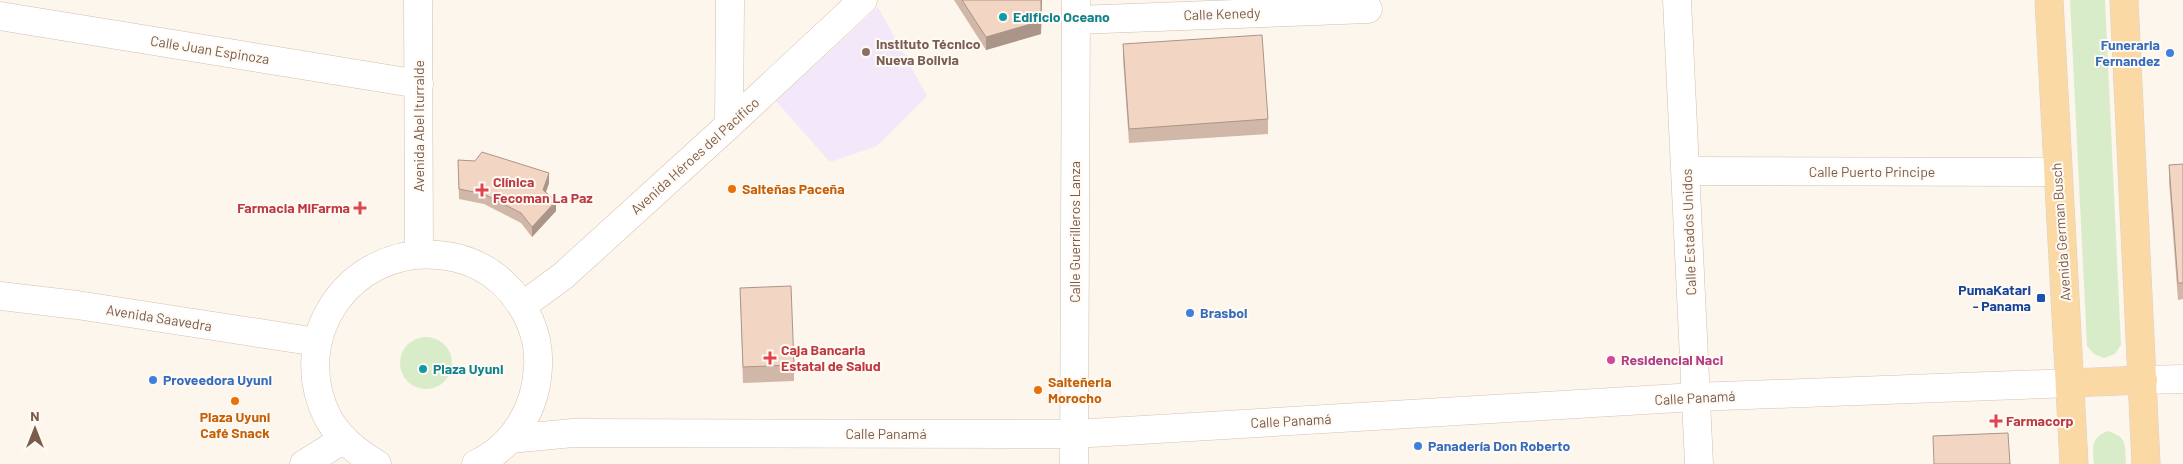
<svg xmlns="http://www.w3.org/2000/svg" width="2183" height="464" font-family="Barlow,sans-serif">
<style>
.education{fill:#f3e8fa}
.green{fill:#d8ecc9}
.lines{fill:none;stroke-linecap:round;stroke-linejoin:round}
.street-casing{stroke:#d1beb0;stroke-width:29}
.secondary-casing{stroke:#d6c0b0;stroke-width:29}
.primary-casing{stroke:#dad1cd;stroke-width:29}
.street{stroke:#fff;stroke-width:28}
.secondary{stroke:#fff;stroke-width:28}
.primary{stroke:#fbd9a5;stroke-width:28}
.wall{fill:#d1b7a8}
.shaded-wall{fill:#aa9588}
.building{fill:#f3d5c3;stroke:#aa9588}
.culture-dot{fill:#0f9aa8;stroke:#fffaf3;stroke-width:2}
.education-dot{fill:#8d6e63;stroke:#fffaf3;stroke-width:2}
.shop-dot{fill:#3f7fe0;stroke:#fffaf3;stroke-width:2}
.food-dot{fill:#e8710a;stroke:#fffaf3;stroke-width:2}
.health-dot{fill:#e0444e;stroke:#fffaf3;stroke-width:2}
.transit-dot{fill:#1a4fb4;stroke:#fffaf3;stroke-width:2}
.hotel-dot{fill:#d1479c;stroke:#fffaf3;stroke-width:2}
.labels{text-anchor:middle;stroke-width:4;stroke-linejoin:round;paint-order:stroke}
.street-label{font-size:14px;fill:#7a5c4d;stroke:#fffaf3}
.culture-label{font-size:14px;font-weight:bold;fill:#0d838f;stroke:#fffaf3;text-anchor:start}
.education-label{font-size:14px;font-weight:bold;fill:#785e54;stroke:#fffaf3;text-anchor:start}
.shop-label{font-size:14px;font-weight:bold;fill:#366cbe;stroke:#fffaf3;text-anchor:start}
.health-label{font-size:14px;font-weight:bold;fill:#be3a42;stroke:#fffaf3;text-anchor:start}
.food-label{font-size:14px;font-weight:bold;fill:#c56008;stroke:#fffaf3;text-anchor:start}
.transit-label{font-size:14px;font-weight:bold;fill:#164399;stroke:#fffaf3;text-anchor:end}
.hotel-label{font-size:14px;font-weight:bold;fill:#b23c85;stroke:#fffaf3;text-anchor:start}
</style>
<rect width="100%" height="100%" fill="#fdf6ec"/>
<polygon class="education" points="878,7 927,96 877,146 830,162 776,101"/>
<g class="green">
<polygon points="2070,0 2105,0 2121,345 2115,354 2104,358 2094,354 2087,346"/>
<circle cx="426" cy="363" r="26"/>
<path d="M2108,431C2128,437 2125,446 2126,464H2094C2093,447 2090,438 2108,431Z"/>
</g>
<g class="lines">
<g class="street-casing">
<g id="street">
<polyline points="418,0 419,253"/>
<polyline points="1677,0 1699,464"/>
<polyline points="0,16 419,84"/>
<polyline points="1076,20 1368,9"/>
<polyline points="729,125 730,0"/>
<polyline points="1686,171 2057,172"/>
<polyline points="1074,464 1076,0"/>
</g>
</g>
<g class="secondary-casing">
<g id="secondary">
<polyline points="0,296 77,305 317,342"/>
<polyline points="522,306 563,276 729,125 863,0"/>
<polyline points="2143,380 2183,379"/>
<polyline points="510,439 573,433 1074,434 1695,397 2071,383"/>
<polyline points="304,464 344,439"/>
<path d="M377,464C358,453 339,438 328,418C287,337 350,247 438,255C462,257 485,266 503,283C526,305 540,335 538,367C536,409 514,446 476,464"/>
</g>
</g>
<g class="primary-casing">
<g id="primary">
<polyline points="2049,0 2074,464"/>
<polyline points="2124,0 2146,464"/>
<polyline points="2071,383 2143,380"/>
</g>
</g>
<use href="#street" class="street"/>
<use href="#secondary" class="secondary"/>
<use href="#primary" class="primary"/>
</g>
<g class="wall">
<polygon points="954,0 1042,0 1041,34 986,50"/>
<polygon points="1123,44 1268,119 1268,134 1129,143 1123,59"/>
<polygon points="458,160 549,183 546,192 556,211 532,237 521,223 484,204 459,199"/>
<polygon points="2183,164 2183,299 2178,300 2169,182 2169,165"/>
<polygon points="740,288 794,365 794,381 743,383"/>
</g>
<g class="shaded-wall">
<polygon points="1042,0 1041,34 986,50 986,37"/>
<polygon points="549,173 549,183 543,200 543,190"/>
<polygon points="556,201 556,211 532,237 532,227"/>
</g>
<g class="building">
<polygon points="962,0 1041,0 1041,21 986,37"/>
<polygon points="1262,35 1268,119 1129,129 1123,44"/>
<polygon points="482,152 549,173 543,190 556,201 532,227 521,213 484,194 459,189 458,160 475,161"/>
<polygon points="2183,164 2183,283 2178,283 2169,165"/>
<polygon points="791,286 794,365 743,367 740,288"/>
<polygon points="2008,433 2010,464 1934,464 1933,436"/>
</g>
<g class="culture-dot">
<circle cx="1003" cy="17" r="5"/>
<circle cx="423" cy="369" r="5"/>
</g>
<circle class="education-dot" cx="866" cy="52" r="5"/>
<g class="shop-dot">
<circle cx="2170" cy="53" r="5"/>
<circle cx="1190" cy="313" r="5"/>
<circle cx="153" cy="380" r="5"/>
<circle cx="1418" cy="446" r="5"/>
</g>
<g class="food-dot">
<circle cx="732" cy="189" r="5"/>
<circle cx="1038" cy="390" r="5"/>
<circle cx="235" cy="401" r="5"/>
</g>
<g class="health-dot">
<path d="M479.5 182.5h5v5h5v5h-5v5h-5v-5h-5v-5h5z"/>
<path d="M357.5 200.5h5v5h5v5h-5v5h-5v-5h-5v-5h5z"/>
<path d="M767.5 350.5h5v5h5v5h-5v5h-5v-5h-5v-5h5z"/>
<path d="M1993.5 413.5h5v5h5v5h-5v5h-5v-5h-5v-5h5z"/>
</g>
<rect class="transit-dot" x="2036" y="293" width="10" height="10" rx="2.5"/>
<circle class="hotel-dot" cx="1611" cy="360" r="5"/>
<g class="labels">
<g class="street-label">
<text transform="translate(1222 14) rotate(-2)" y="5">Calle Kenedy</text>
<text transform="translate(210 50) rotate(9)" y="5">Calle Juan Espinoza</text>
<text transform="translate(419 126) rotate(-90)" y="5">Avenida Abel Iturralde</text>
<text transform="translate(695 156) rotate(-42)" y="5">Avenida Héroes del Pacífico</text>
<text x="1872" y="177">Calle Puerto Principe</text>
<text transform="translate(1075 232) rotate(-90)" y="5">Calle Guerrilleros Lanza</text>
<text transform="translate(1689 232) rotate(-92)" y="5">Calle Estados Unidos</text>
<text transform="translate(2061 232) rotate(-94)" y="5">Avenida German Busch</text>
<text transform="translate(159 318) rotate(9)" y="5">Avenida Saavedra</text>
<text transform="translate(1695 398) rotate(-3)" y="5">Calle Panamá</text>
<text transform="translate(1291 421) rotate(-3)" y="5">Calle Panamá</text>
<text x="886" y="439">Calle Panamá</text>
</g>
<g class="culture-label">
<text x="1013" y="22">Edificio Oceano</text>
<text x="433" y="374">Plaza Uyuni</text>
</g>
<g class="education-label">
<text x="876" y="49">Instituto Técnico<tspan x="876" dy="16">Nueva Bolivia</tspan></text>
</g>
<g class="shop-label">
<text x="2160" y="50" text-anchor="end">Funeraria<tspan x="2160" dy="16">Fernandez</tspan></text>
<text x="1200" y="318">Brasbol</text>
<text x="163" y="385">Proveedora Uyuni</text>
<text x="1428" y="451">Panadería Don Roberto</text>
</g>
<g class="health-label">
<text x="493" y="187">Clínica<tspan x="493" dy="16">Fecoman La Paz</tspan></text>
<text x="350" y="213" text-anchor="end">Farmacia MiFarma</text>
<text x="781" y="355">Caja Bancaria<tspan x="781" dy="16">Estatal de Salud</tspan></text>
<text x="2006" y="426">Farmacorp</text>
</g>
<g class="food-label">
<text x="742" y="194">Salteñas Paceña</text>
<text x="1048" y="387">Salteñeria<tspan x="1048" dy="16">Morocho</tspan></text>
<text x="235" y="422" text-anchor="middle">Plaza Uyuni<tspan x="235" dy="16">Café Snack</tspan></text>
</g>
<g class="transit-label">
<text x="2031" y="295">PumaKatari<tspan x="2031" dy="16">- Panama</tspan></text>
</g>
<g class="hotel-label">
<text x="1621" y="365">Residencial Naci</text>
</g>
</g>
<g transform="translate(35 429)" stroke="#fffaf3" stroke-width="4" paint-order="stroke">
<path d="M0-4L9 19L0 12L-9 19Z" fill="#7a5c4d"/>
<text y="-8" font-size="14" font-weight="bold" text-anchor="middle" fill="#7a5c4d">N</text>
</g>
</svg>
